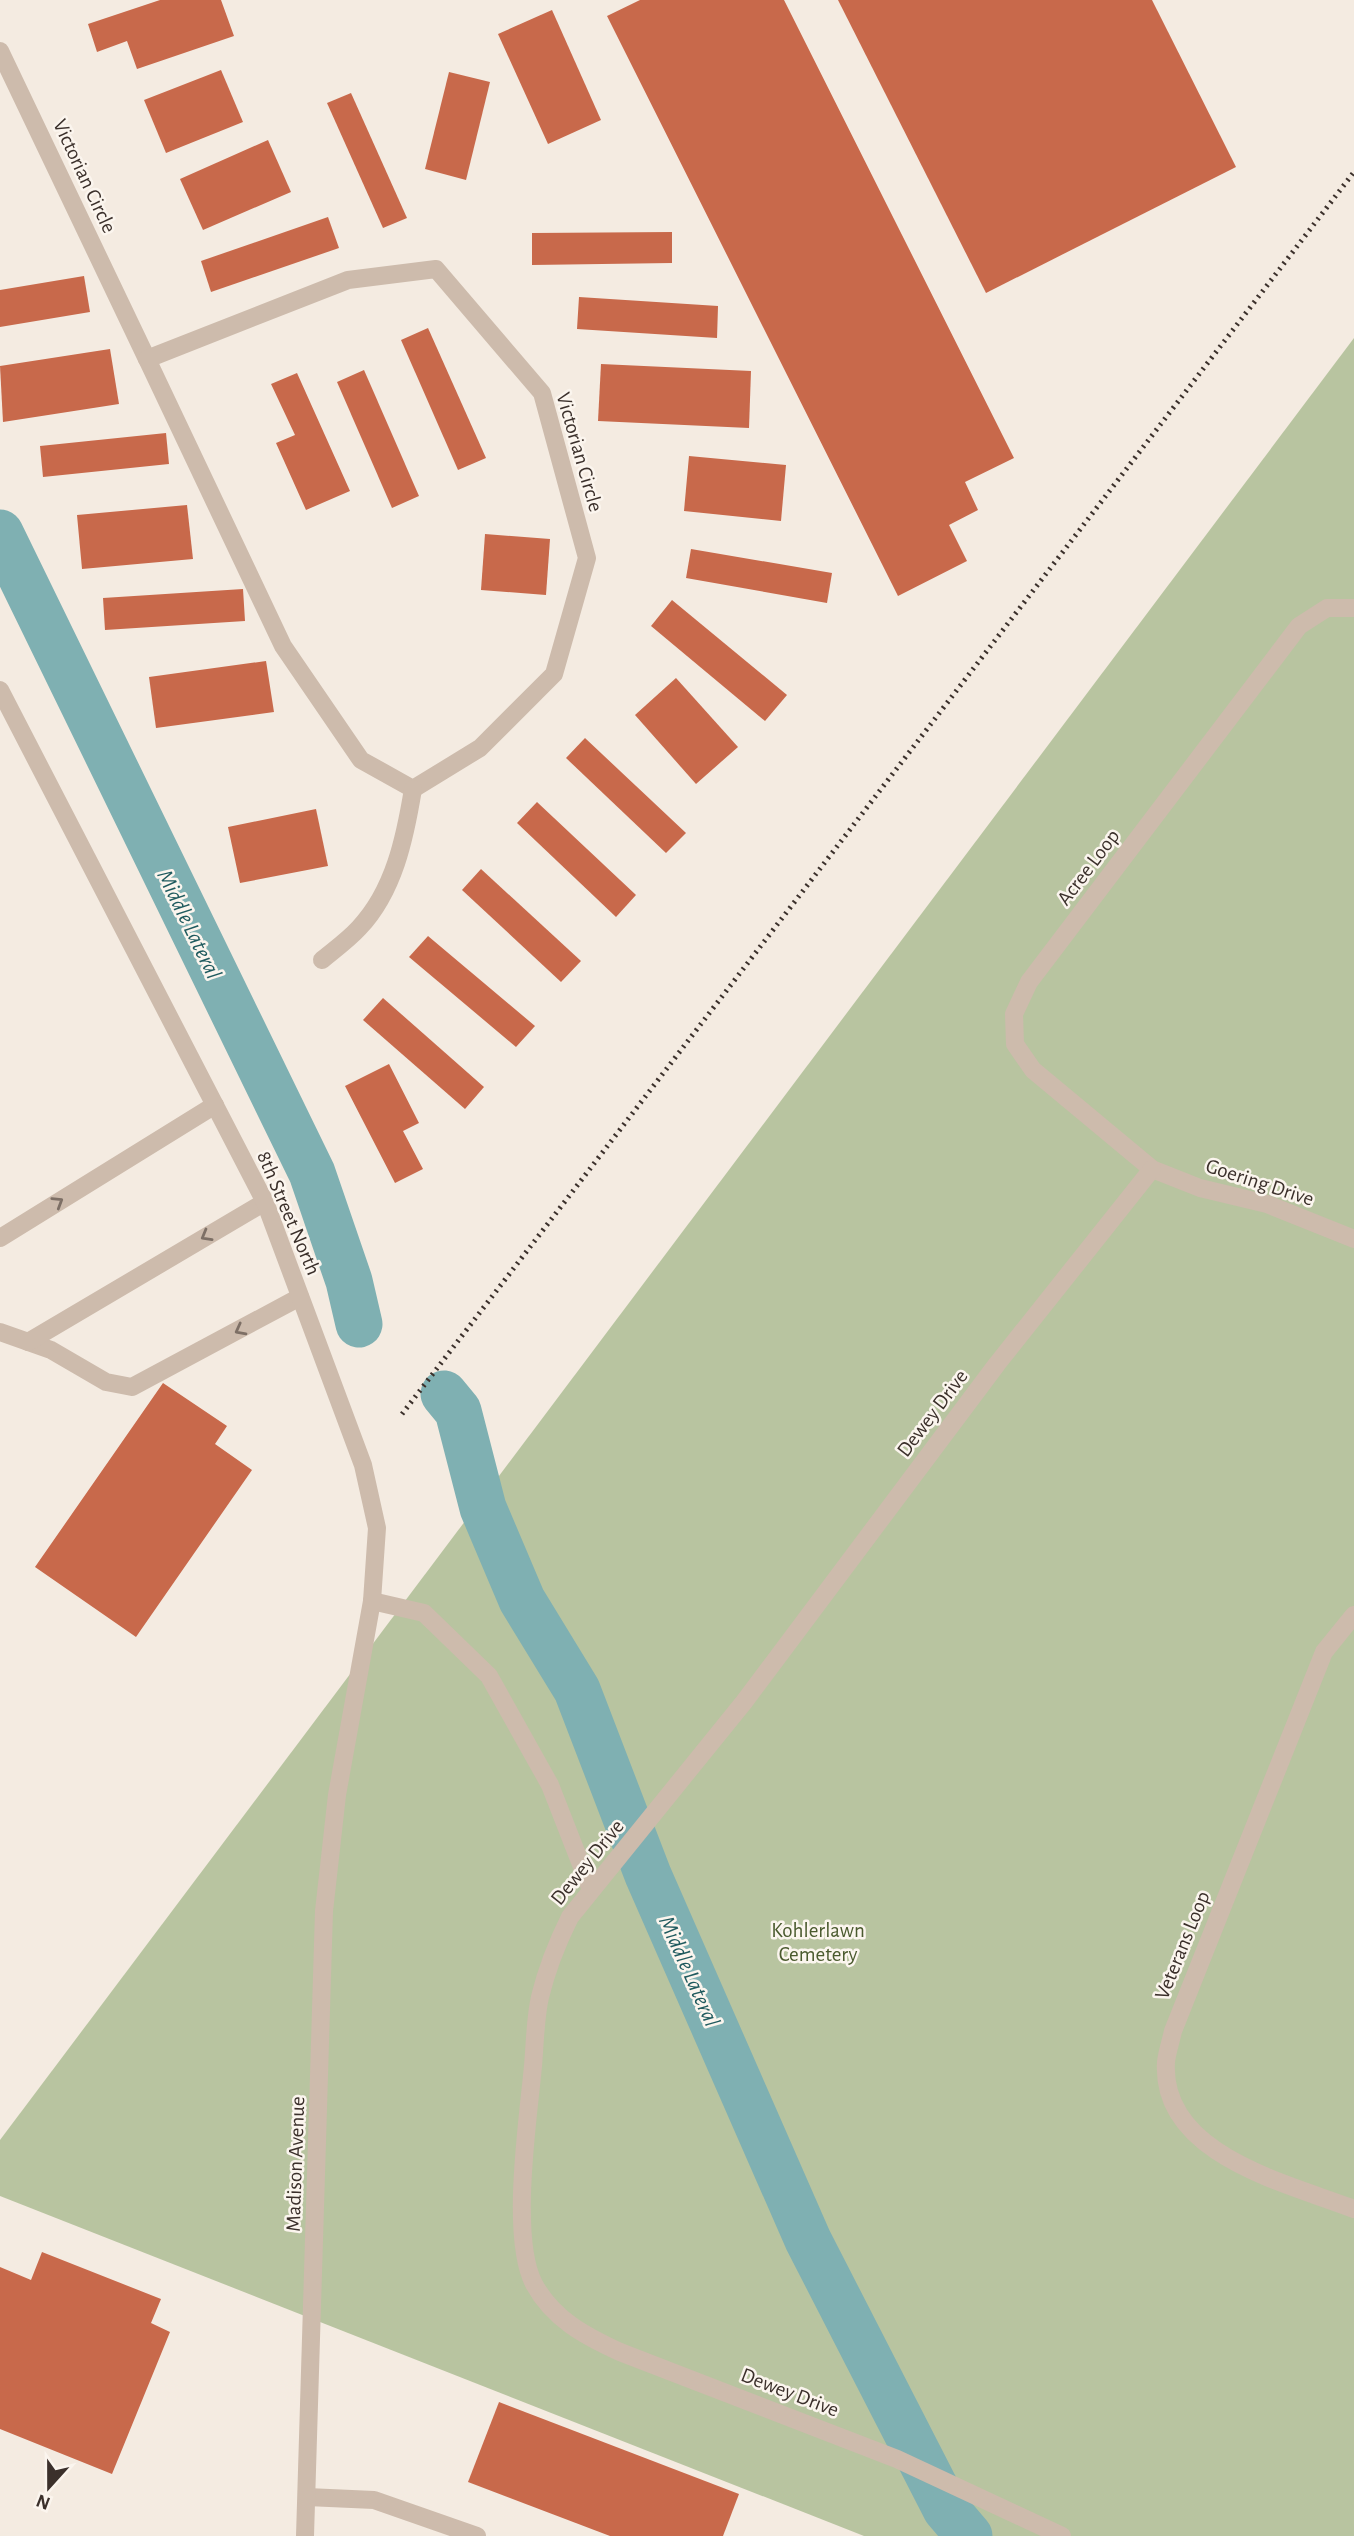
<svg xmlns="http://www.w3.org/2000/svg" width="1354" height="2536" font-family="'Alegreya Sans',sans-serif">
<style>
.green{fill:#b8c4a0}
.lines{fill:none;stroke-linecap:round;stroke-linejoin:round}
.canal{stroke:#7fb0b2;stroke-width:47}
.building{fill:#c8694b}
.service{stroke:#cdbbac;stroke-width:18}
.minor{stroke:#cdbbac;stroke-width:18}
.rail{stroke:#3b302b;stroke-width:5;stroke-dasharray:2 5;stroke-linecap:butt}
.oneway{stroke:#7d6f65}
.labels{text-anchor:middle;stroke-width:5;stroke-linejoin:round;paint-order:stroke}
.street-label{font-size:21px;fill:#3b302b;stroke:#fbf5ee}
.park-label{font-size:21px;fill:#4a5a2e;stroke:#fbf5ee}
.water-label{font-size:23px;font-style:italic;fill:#1f5a5e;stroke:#fbf5ee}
</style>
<rect width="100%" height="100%" fill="#f4ebe1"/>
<polygon class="green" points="1354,338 1354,2536 864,2536 0,2196 0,2140"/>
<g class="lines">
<g class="canal">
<polyline points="0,533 312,1173 349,1281 359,1324"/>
<polyline points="444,1394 458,1411 483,1508 522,1600 577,1690 648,1875 808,2240 946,2509 969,2536"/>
</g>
</g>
<g class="building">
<polygon points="160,0 221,0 234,36 137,69 127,41 97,52 88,24"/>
<polygon points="640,0 784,0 1014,458 965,482 978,510 949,525 967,561 898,596 607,16"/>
<polygon points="838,0 1152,0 1236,167 986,293"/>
<polygon points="552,10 601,120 548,144 498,34"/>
<polygon points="221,70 243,122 166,153 144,100"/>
<polygon points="449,72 490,82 466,180 425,169"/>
<polygon points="351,93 407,218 383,228 327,103"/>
<polygon points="268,140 291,192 203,230 180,179"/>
<polygon points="328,217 339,248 211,292 201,261"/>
<polygon points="672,232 672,263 532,265 532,233"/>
<polygon points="84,276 90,312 0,327 0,290"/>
<polygon points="579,297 718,306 717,338 577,329"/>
<polygon points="428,328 486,458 458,470 401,340"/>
<polygon points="110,349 119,404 3,422 0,366"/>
<polygon points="601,364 751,371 749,428 598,421"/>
<polygon points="364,370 419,496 392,508 337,382"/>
<polygon points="297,373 350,491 306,510 276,443 295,435 271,384"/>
<polygon points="166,433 169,464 43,477 40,446"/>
<polygon points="689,456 786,465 781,521 684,511"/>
<polygon points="187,505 193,559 82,569 77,515"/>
<polygon points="485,534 550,539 546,595 481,590"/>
<polygon points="691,549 832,573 827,603 686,578"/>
<polygon points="243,589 245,621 105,630 103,598"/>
<polygon points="672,600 787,695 765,721 651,626"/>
<polygon points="266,661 274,712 156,728 149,677"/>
<polygon points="676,678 738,747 696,784 635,715"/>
<polygon points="585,738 686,833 666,853 566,758"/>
<polygon points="537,802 636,895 616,917 517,823"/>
<polygon points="316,809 328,866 240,883 228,827"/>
<polygon points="481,869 581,961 561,982 462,890"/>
<polygon points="428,936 535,1026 516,1047 409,957"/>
<polygon points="383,998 484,1087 465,1109 363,1020"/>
<polygon points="389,1064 419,1123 403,1131 423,1169 395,1183 345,1086"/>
<polygon points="163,1383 227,1426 215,1444 252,1470 136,1637 35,1567"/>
<polygon points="42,2252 161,2299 151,2323 170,2332 112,2474 0,2429 0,2267 31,2280"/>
<polygon points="499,2402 739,2494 723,2536 610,2536 468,2482"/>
</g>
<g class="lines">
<g class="service">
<polyline points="1354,608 1327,608 1299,626 1029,982 1014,1014 1015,1044 1033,1070 1152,1169 1200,1188 1267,1204 1354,1239"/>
<polyline points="0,1238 215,1105"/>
<polyline points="0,1332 51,1350 106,1382 132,1387 300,1297"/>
<polyline points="28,1342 265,1202"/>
<polyline points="372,1601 424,1613 489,1676 550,1785 591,1890"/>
<path d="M1354,1615L1324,1652L1173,2031C1171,2041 1167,2052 1166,2062C1160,2155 1287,2183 1354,2209"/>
<polyline points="307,2497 374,2500 477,2536"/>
<path d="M1062,2536L897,2459L620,2352C585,2336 553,2319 534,2284C510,2238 528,2120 533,2066C535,2044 535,2019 540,1997C547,1968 557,1943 570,1917L744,1702L997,1364L1152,1169"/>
</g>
<g class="minor">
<polyline points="0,51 147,359"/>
<polygon points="436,269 542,393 587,558 554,674 480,748 413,789 361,760 283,646 147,359 348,280"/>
<polyline points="0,690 265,1202 363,1465 377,1528 372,1601 337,1795 324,1911 305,2536"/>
<path d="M322,960C334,950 348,940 359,928C394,891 405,838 413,789"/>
</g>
<polyline class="rail" points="402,1414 1354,172"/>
</g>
<defs><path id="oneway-chevron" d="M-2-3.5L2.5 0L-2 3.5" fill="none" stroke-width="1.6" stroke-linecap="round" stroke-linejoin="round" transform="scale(1.75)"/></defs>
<g class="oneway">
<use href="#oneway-chevron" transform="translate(58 1202) rotate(-32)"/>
<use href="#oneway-chevron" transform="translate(206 1236) rotate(150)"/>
<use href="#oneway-chevron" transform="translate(240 1330) rotate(152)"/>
</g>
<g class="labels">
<g class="street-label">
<text transform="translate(85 176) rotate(65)" y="7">Victorian Circle</text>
<text transform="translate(580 452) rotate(74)" y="7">Victorian Circle</text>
<text transform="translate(1088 867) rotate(-53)" y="7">Acree Loop</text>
<text transform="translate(1260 1182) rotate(18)" y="7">Goering Drive</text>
<text transform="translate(289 1213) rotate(67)" y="7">8th Street North</text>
<text transform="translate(932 1413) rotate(-53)" y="7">Dewey Drive</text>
<text transform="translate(587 1862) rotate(-51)" y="7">Dewey Drive</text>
<text transform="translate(1182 1945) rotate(-68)" y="7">Veterans Loop</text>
<text transform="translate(295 2164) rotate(-88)" y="7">Madison Avenue</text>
<text transform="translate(790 2392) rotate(21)" y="7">Dewey Drive</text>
</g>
<g class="park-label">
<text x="818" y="1937">Kohlerlawn<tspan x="818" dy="24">Cemetery</tspan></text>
</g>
<g class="water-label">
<text transform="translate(190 924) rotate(64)" y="8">Middle Lateral</text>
<text transform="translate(690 1971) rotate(66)" y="8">Middle Lateral</text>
</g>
</g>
<g transform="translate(49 2487) rotate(201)" stroke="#fbf5ee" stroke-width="5" paint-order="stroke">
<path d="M0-5L12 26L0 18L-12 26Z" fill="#3b302b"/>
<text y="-10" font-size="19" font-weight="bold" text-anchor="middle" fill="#3b302b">N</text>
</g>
</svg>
